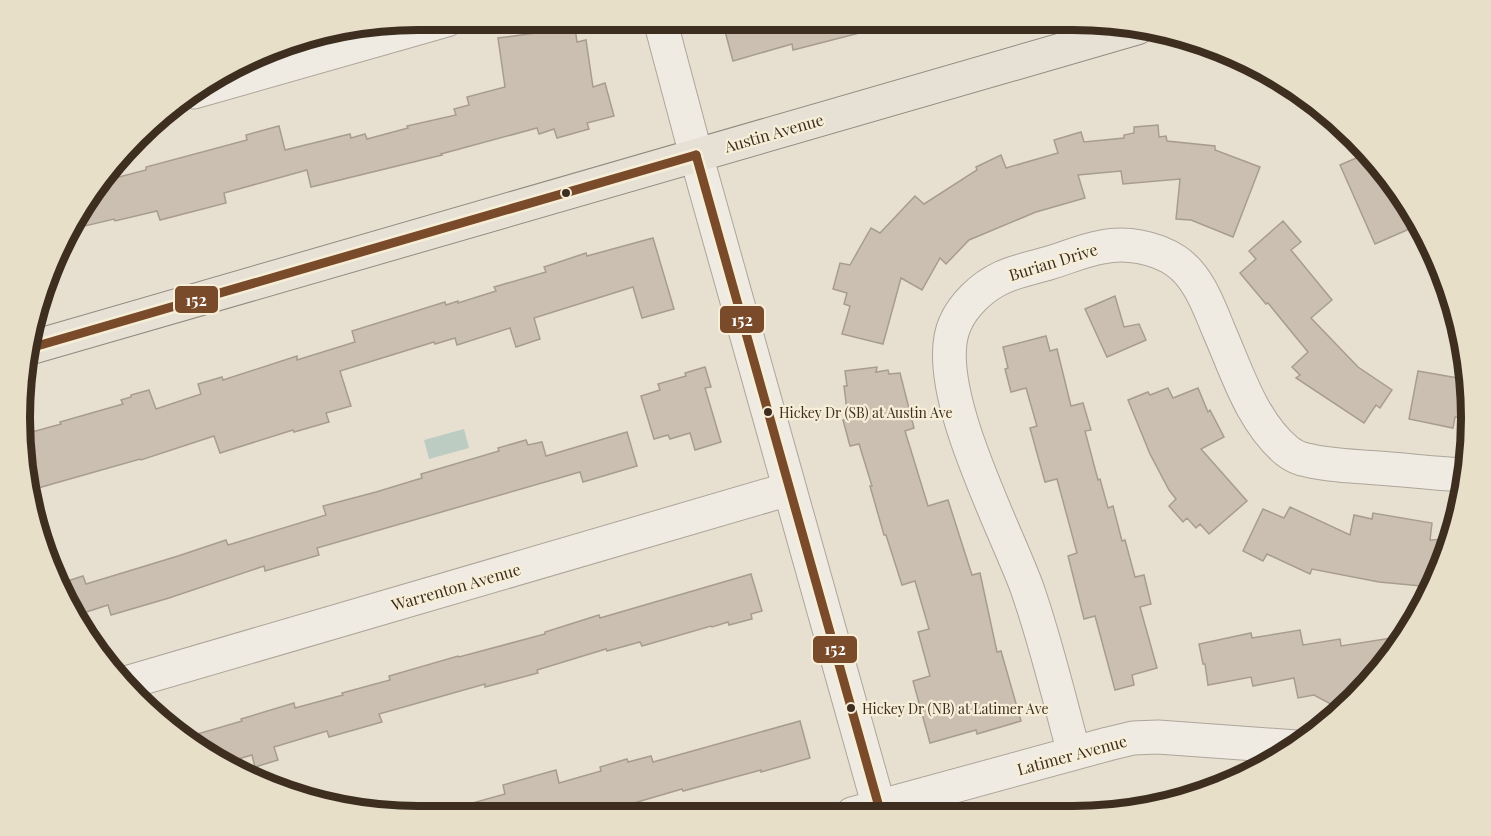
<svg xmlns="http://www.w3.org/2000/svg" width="1491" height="836" font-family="'Playfair Display',serif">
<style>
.water{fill:#bcccc2}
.building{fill:#cbbfb2;stroke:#a89c90;stroke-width:1.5}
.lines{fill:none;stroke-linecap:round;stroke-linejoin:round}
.minor-casing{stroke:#ada599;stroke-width:35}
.major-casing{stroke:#928b80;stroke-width:35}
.minor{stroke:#efebe3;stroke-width:33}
.major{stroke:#e6e1d4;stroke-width:33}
.bus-1-casing{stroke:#f7eed8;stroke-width:14}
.bus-1{stroke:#7a4b2a;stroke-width:9}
.bus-dot{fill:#3d2e20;stroke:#f7eed8;stroke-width:2}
.labels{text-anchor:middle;stroke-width:4.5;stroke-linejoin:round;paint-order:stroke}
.bus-label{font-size:14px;fill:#3d2e20;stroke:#f7eed8;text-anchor:start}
.street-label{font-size:16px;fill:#3d2e20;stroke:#f7eed8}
.rim{fill:none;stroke:#3d2e20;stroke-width:8}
.line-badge{stroke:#f7eed8;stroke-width:2}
.badge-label{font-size:16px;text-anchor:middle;font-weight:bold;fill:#fff}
</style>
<rect width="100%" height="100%" fill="#e7e0d1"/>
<polygon class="water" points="464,429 469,448 429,459 424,440"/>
<g class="building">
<polygon points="548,20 574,20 577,42 586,40 593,87 605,83 614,116 587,123 589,129 557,138 554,129 539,134 537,128 441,154 442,155 311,187 307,170 224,193 226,203 160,220 157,211 115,221 114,219 72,229 87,196 100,182 146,170 146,167 247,140 246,135 279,126 285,150 350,134 351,138 365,134 367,139 408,128 407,126 456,115 454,109 469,105 467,97 505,87 498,38 550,31"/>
<polygon points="722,20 882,20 883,27 793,50 792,44 733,61"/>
<polygon points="1158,125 1159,137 1166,136 1167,141 1215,146 1215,150 1260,167 1233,237 1191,220 1176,219 1180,179 1123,184 1121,171 1078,175 1085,198 1036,212 969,240 946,264 940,258 922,290 901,278 883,344 842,334 850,306 844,304 847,293 833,289 840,263 850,265 871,228 880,233 915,196 924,204 977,170 976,167 1001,155 1006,168 1058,153 1054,140 1081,132 1084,142 1124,138 1124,135 1134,133 1134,127"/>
<polygon points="1368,153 1389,176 1405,200 1416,226 1375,244 1340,165"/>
<polygon points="1283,221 1301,242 1291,250 1332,300 1311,318 1358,367 1392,390 1380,408 1376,405 1364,423 1296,378 1300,375 1292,367 1308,352 1268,303 1266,304 1240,273 1256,259 1249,251"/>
<polygon points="653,238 674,309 642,318 633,287 534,318 540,339 516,347 510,328 457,345 455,338 435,344 434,342 340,371 351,406 326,413 329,422 294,432 293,430 220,453 214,436 141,460 140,459 31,490 20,444 21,435 61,424 60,422 123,404 121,400 131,397 131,395 149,390 156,409 201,394 198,384 222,377 223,380 297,356 297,360 355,342 352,331 445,302 446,305 458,301 458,303 496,291 494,287 546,272 544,267 586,253 587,256"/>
<polygon points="1115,296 1124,327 1139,324 1146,340 1107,357 1085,309"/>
<polygon points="1046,336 1050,351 1057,349 1071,406 1083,403 1091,430 1085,431 1098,480 1100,479 1108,508 1113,506 1122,541 1125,540 1135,577 1144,575 1151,604 1140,607 1157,668 1132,675 1134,685 1115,690 1095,616 1084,619 1068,556 1077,553 1057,479 1045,482 1030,428 1037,426 1026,388 1011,392 1005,369 1008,368 1003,347"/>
<polygon points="705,367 711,387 705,388 721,442 695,450 690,433 670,439 668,435 654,439 641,396 660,390 658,384 686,376 685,373"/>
<polygon points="877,367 876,372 888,370 889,374 900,373 914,428 905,431 928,506 948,500 972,575 980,573 997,652 1001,651 1021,721 977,734 976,730 930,743 913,681 930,676 918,632 929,629 915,581 902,585 886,535 884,535 870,486 872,486 859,444 850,446 843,420 848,419 844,386 847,386 845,371"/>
<polygon points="1418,371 1469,380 1470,389 1465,418 1455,417 1453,428 1409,419"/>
<polygon points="1168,388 1173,398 1198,388 1208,412 1210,410 1224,437 1201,449 1247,501 1209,534 1200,524 1196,528 1187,518 1183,522 1169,506 1176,499 1169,490 1150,454 1128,400 1148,392 1150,395"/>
<polygon points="627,432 637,466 583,482 580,472 317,548 319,555 265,571 264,566 169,598 111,615 108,605 77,615 58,584 83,576 86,584 178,556 226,540 228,545 326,515 323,506 376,492 422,478 421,474 499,451 498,448 526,440 528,445 542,442 546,456"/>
<polygon points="1290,507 1350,535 1354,515 1372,519 1373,513 1432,523 1430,540 1452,539 1450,546 1432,587 1379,582 1312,569 1310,574 1267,554 1263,561 1243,551 1263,509 1284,518"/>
<polygon points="751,574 762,611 751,614 752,619 729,625 728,622 712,627 711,626 642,646 640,642 607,651 606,649 537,670 538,673 485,687 485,684 379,714 382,722 329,737 327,731 274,747 278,760 255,767 252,755 221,764 218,763 187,737 242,721 241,719 294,703 295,708 343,695 342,693 390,680 389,676 458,656 459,657 545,634 545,632 599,615 600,618"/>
<polygon points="1300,630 1303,645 1340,639 1341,646 1404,636 1355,700 1344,708 1340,709 1314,695 1298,698 1294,678 1253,686 1251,677 1208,685 1205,664 1203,664 1199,644 1251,633 1252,638"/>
<polygon points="800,721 810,758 761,772 761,770 683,791 682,789 593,815 452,815 451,809 505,794 503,785 556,770 559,783 601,771 600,767 627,759 628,762 651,756 653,762"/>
</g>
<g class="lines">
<g class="minor-casing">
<g id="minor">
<polyline points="660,20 696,155 881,814"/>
<polyline points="194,92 447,20"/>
<polyline points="122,684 789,489"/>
<path d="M1074,753C1059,698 1046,642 1027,588C1005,527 928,384 955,324C963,305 982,287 1001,278C1015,271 1033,268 1049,263C1066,258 1084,250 1102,247C1126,242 1155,247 1176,261C1199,277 1209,307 1219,331C1237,372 1252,422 1287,451C1292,455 1300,459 1307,460C1330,466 1355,466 1378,468C1408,470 1438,474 1467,475"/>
<polyline points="852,814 1108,744 1133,738 1158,737 1297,747"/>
</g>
</g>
<g class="major-casing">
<polyline id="major" points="30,348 1137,28"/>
</g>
<use href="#minor" class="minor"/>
<use href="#major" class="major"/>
<g class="bus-1-casing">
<g id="bus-1">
<polyline points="696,155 881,814"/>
<polyline points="30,348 696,155"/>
</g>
</g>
<use href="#bus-1" class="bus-1"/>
</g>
<g class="bus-dot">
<circle cx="566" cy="193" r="5"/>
<circle cx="768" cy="412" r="5"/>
<circle cx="851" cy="708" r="5"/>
</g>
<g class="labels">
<g class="bus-label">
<text x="779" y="418">Hickey Dr (SB) at Austin Ave</text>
<text x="862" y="714">Hickey Dr (NB) at Latimer Ave</text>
</g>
<g class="street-label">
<text transform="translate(774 133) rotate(-16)" y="6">Austin Avenue</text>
<text transform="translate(1053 262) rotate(-17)" y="6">Burian Drive</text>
<text transform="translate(456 587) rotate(-16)" y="6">Warrenton Avenue</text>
<text transform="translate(1072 755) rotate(-15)" y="6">Latimer Avenue</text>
</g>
</g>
<path d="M0 0H1491V836H0ZM418 30H1073A388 388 0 0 1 1461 418V418A388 388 0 0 1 1073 806H418A388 388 0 0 1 30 418V418A388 388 0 0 1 418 30Z" fill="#e8dfc9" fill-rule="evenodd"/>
<path class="rim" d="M418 30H1073A388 388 0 0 1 1461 418V418A388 388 0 0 1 1073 806H418A388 388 0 0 1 30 418V418A388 388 0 0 1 418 30Z"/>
<g class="line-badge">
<rect x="174" y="285" width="45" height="29" rx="6" fill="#7a4b2a"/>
<rect x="719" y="305" width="46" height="29" rx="6" fill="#7a4b2a"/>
<rect x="812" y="635" width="46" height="29" rx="6" fill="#7a4b2a"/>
</g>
<g class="badge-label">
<text x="196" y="306">152</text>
<text x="742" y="326">152</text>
<text x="835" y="655">152</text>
</g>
</svg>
